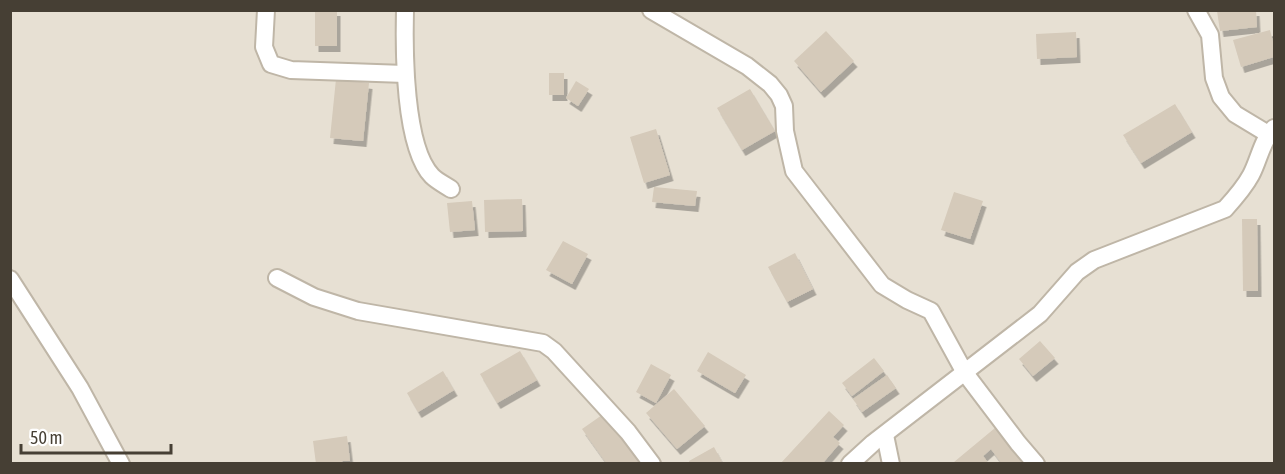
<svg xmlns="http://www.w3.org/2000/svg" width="1285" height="474" font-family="'Asap Condensed',sans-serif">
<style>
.residential{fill:#e7e0d3}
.building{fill:#d5caba;filter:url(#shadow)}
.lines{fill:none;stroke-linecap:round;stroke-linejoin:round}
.street-casing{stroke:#bfb6a7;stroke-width:20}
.street{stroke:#fff;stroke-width:16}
</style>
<defs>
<filter id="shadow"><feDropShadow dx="3.5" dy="6" stdDeviation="0" flood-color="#0004"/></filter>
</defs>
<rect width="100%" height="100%" fill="#f3efe5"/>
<rect class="residential" x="11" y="11" width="1263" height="452"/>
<g class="building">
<rect x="315" y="10" width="22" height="36"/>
<polygon points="1256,10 1257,27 1220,31 1217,11"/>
<polygon points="1270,30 1274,46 1274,57 1241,67 1233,40"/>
<polygon points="826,31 854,61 821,92 794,61"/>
<polygon points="1076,32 1077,57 1037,59 1036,34"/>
<rect x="549" y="73" width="15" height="22"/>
<polygon points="336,79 369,83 363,141 330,138"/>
<polygon points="576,81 589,89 578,106 566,98"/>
<polygon points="750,89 775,131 742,150 717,108"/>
<polygon points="1175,104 1192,132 1141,163 1123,135"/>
<polygon points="656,129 670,175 644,183 630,137"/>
<polygon points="654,187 697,191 695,206 652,202"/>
<polygon points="954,192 983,201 970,239 941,230"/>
<polygon points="522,199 523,231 485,232 484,200"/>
<polygon points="472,201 475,230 450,232 447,203"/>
<polygon points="1242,219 1257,219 1258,291 1243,291"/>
<polygon points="563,241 588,254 572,284 546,270"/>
<polygon points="795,253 813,289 787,302 768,267"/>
<polygon points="1040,341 1055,358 1033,376 1019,359"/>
<polygon points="520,351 537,380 497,403 480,374"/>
<polygon points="708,352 746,375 735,393 697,371"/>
<polygon points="874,358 884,371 852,396 842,383"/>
<polygon points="651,364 671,375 656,403 636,392"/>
<polygon points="443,371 454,390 418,412 407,393"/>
<polygon points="887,375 896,388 862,412 853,399"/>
<polygon points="674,389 705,426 677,449 646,413"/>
<polygon points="615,406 648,464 607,464 582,429"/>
<polygon points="829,411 844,425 833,437 840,443 822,464 780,464"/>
<polygon points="995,428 1008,444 1013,440 1032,464 1002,464 991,449 983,456 989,464 956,464 954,462"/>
<polygon points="347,436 350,461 342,461 343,464 316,464 313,441"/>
<polygon points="714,447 723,464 690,464 689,461"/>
</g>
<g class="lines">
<g class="street-casing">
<g id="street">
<polyline points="266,10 264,47 271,64 291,70 405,74"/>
<path d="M405,10C404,50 404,147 432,176C437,181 445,185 451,189"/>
<polyline points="651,10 747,66 770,84 779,95 784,106 785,131 794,171 882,285 907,300 931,311 965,373 1018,443 1036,464"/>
<polyline points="1196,10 1210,35 1214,78 1221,97 1235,114 1268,134"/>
<polyline points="277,278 314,297 358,311 543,343 554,351 628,432 652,464"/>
<polyline points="10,279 80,388 121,464"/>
<polyline points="885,435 891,464"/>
<path d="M850,464L873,443L1040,314L1077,272L1094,260L1225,209C1235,198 1244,188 1251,175C1259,160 1262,140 1274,128"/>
</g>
</g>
<use href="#street" class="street"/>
</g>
<rect width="1285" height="474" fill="none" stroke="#463f34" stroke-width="24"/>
<path d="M21 444v9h150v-9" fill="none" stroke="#463f34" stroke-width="3"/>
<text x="30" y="444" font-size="18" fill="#463f34" stroke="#ffffff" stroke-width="4.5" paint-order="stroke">50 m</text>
</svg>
